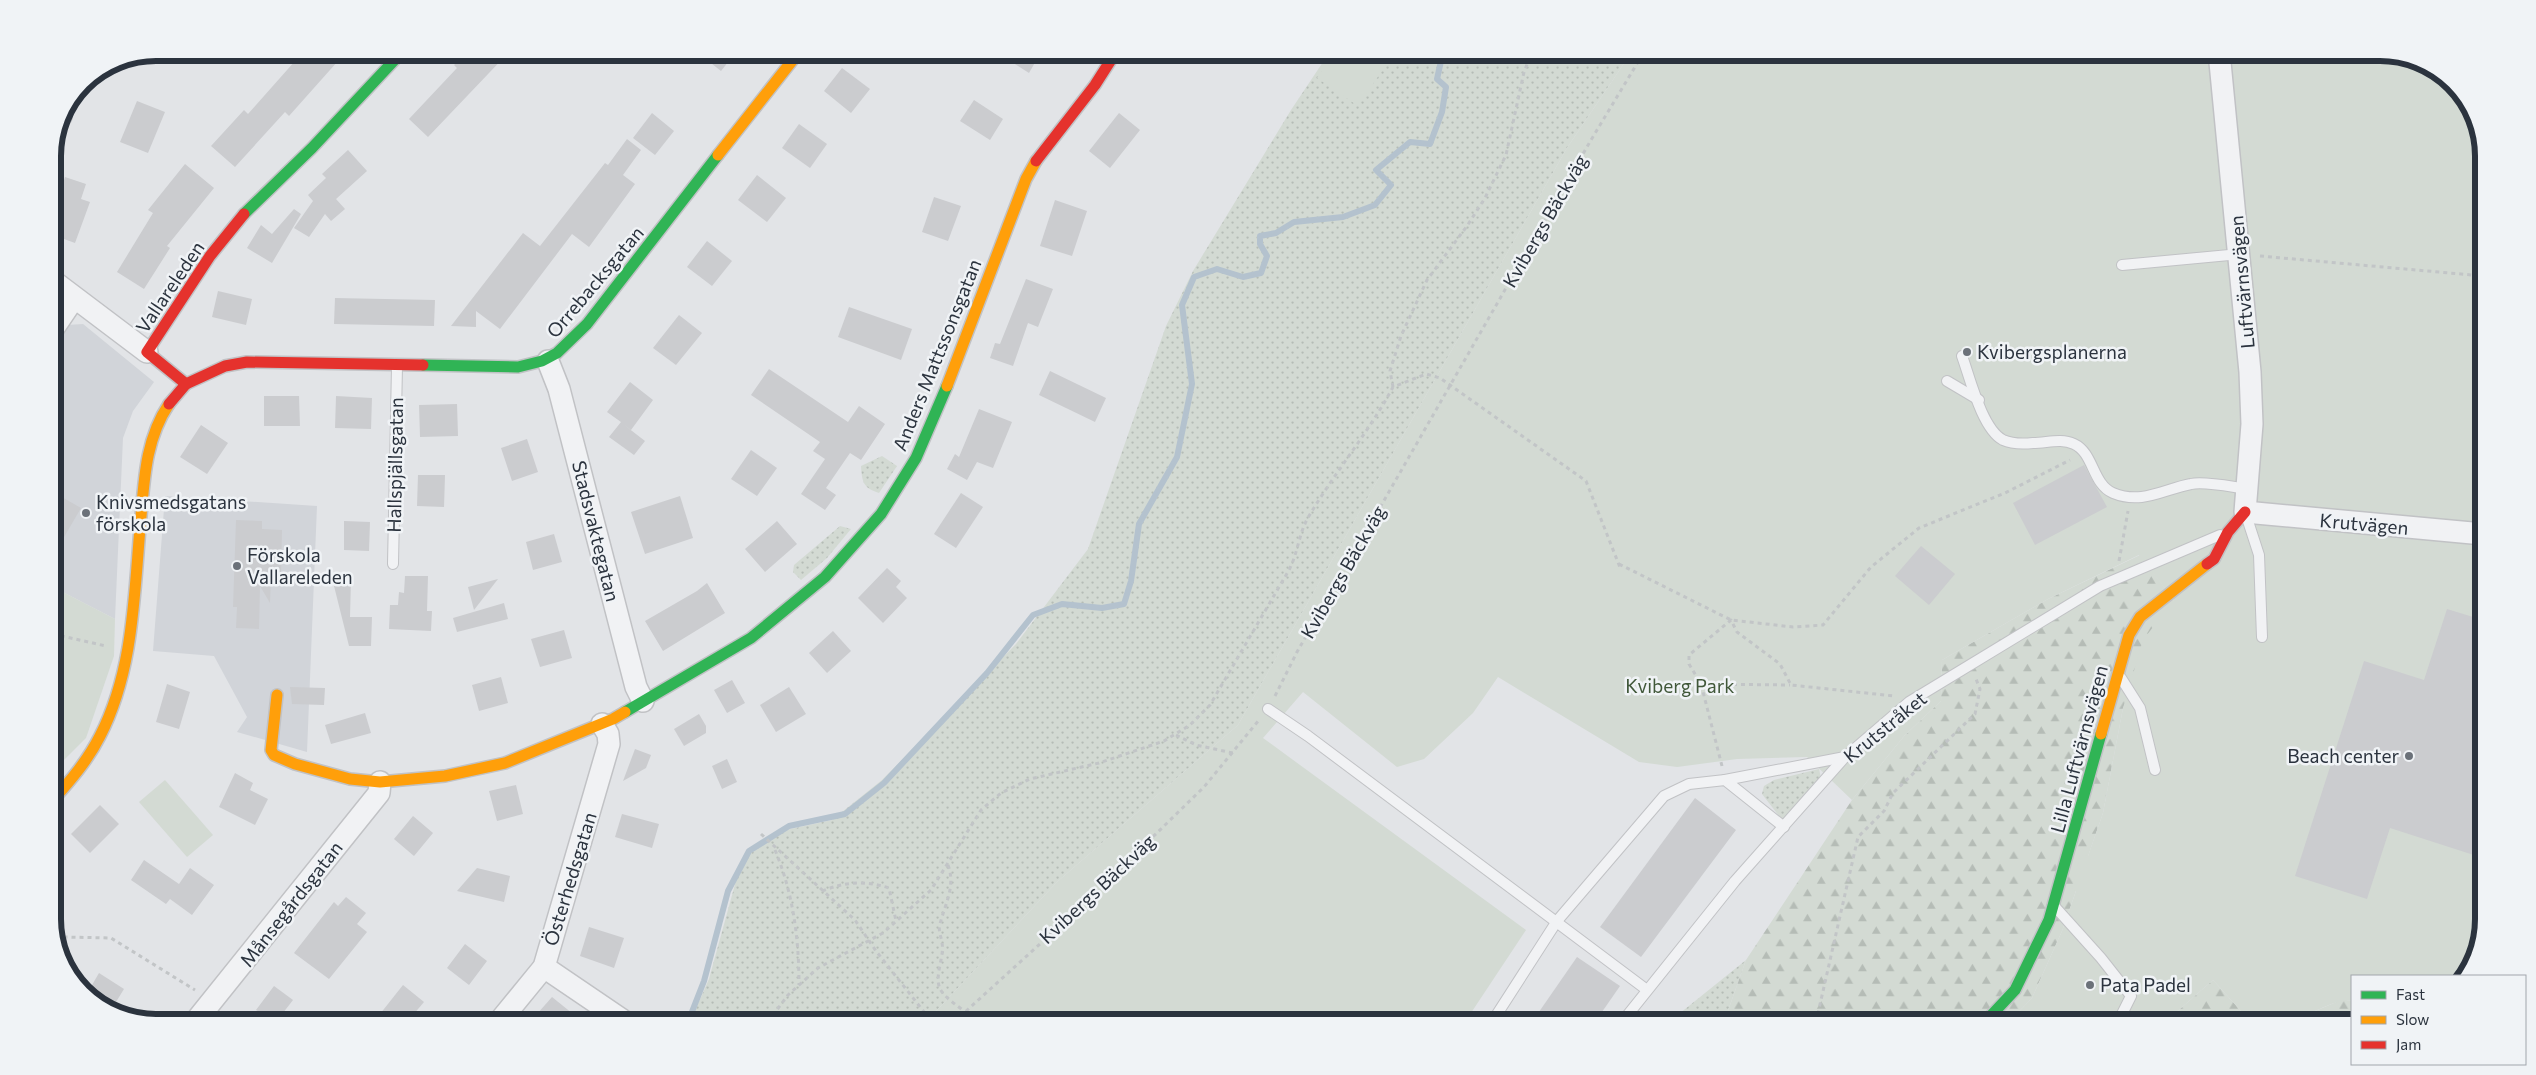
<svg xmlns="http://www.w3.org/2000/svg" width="2536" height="1075" font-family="Commissioner,sans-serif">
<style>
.built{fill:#d1d4d9}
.grass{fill:url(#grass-dots)}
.forest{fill:url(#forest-firs)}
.park{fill:#d3dad3}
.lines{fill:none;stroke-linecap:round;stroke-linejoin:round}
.stream{stroke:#b4c2ce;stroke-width:6}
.building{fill:#cbcccf}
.lane-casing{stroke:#c1c2c5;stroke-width:12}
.street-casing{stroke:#c1c2c5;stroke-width:24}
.fast-casing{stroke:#c1c2c5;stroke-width:14}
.slow-casing{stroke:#c1c2c5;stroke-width:14}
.jam-casing{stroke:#c1c2c5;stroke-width:14}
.path{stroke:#c2c5c7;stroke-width:3;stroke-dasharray:4 4;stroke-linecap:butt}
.lane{stroke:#f1f2f4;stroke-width:10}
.street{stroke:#f1f2f4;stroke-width:21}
.fast{stroke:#30b455;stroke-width:11}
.slow{stroke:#ff9f0a;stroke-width:11}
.jam{stroke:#e5322d;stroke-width:11}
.poi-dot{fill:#6b7179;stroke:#f0f3f6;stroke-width:2}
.labels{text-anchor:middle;stroke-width:5;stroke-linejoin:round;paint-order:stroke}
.street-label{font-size:19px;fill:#2b333e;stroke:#f0f3f6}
.poi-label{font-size:19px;fill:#2b333e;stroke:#f0f3f6;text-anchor:start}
.park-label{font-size:19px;fill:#41583a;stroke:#f0f3f6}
.rim{fill:none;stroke:#2b333e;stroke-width:6}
</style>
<defs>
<pattern id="grass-dots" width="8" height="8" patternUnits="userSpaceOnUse" patternTransform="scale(1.25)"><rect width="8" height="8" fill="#d3dad3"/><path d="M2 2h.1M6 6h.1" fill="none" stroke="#b5bcb6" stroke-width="1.8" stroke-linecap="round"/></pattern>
<pattern id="forest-firs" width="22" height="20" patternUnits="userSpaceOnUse" patternTransform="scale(1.25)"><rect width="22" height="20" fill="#d3dad3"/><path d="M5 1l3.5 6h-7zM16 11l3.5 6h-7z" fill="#b5bcb6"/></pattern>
</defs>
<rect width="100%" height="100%" fill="#e2e4e7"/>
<g class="built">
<polygon points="83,324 154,382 133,411 123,438 115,619 53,587 53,342 67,325"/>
<polygon points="165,496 317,506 307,752 237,732 247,717 214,656 153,651"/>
</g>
<g class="grass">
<polygon points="1329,53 1631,53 1567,148 1238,725 1057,882 926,1022 690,1022 709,979 737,877 749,854 786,830 832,820 882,780 1016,644 1088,549 1166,326 1193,271 1291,110"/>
<path d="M882,456L897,466L879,493C863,488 862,482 861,466Z"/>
<polygon points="840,526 851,529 827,558 801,580 793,572 794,565"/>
<polygon points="1819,769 1821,778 1783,821 1762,794 1764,786 1774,780"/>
<polygon points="1746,960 1724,1022 1669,1022"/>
</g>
<g class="forest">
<polygon points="2140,555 2174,600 2123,708 2103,813 2062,931 2032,998 2009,1022 1724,1022 1746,960 1852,800 1905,735 1941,701 1942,660 2048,599"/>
<polygon points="2213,980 2251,1022 2165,1022"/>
<polygon points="2341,1000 2352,1001 2352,1022 2268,1022 2308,1014"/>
</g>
<g class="park">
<polygon points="1334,53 1334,52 1394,53 1358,106 1317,78"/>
<path d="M1631,53H2379L2419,60L2462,93L2483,150V918L2476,958L2461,976H2352V1001C2335,999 2323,1009 2307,1014C2289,1019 2270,1022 2251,1022L2213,980L2165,1022H2009L2032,998L2062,931L2076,891L2072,890L2080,855L2088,856L2103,813L2123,708L2143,640L2174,600L2139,555L2048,599L1942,660L1941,701L1905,735L1852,800L1807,757L1737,759L1677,767L1639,762L1498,677L1473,713L1424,759L1397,767L1303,692L1263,738L1526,930L1465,1022H926L1057,882L1238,725L1567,148Z"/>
<polygon points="53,587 115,619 114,656 86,738 53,771"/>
<polygon points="165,780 213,835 187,857 139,802"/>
</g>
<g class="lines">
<polyline class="stream" points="688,1022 704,981 728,891 749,851 789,826 845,814 884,783 987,673 1033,615 1062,604 1102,608 1124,604 1131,581 1139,524 1177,457 1192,384 1182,305 1194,277 1217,269 1243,277 1261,273 1267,256 1260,244 1260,236 1276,233 1294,222 1343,217 1375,205 1391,185 1376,170 1410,142 1430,144 1442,112 1446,87 1437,79 1443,52"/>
</g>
<g class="building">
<polygon points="303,52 346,52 289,116 285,112 235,167 211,146 244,110 248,114"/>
<polygon points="467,52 509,52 428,137 409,119 457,68 454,65"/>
<polygon points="697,52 736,52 721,71"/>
<polygon points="996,52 1041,52 1029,73"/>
<polygon points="842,68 870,89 851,113 824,91"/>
<polygon points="974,100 1003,119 990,140 960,121"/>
<polygon points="137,101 165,112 148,153 120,142"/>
<polygon points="652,113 674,131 655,155 633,138"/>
<polygon points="1119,113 1140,130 1110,168 1089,151"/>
<polygon points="799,124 827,144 810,168 782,148"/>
<polygon points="627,139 641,150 623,175 635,184 589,247 572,234 500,329 476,311 476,327 451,326 523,233 540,246 605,163 608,165"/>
<polygon points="348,150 367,171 336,199 345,209 331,221 325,214 309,237 294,228 313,201 308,195 326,178 322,174"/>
<polygon points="185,164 214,188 167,246 170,248 144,289 117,272 153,213 148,210"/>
<polygon points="757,175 786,198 767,222 738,200"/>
<polygon points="65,177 86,184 81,199 90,202 75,243 53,235 53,214"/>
<polygon points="934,197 961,206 948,241 922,232"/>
<polygon points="1055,200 1087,211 1072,256 1040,246"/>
<polygon points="294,209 301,214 272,263 247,248 261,225 272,234"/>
<polygon points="707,241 732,261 712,286 687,267"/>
<polygon points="1026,279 1053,289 1038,327 1028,323 1013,366 990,358 995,343 1000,344"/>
<polygon points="218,291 252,299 246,325 212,317"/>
<polygon points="335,298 435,300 434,326 334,324"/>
<polygon points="849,307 912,329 901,360 838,337"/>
<polygon points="679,315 702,333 676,365 653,348"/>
<polygon points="769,369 848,422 859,406 885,424 861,460 850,453 826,488 836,495 825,510 801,494 825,459 813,451 820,442 751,395"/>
<polygon points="1050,371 1106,398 1095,422 1039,395"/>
<polygon points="630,382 653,400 631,430 623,424 645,441 634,455 609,437 621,422 607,412"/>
<polygon points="264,396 299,396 300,426 264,426"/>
<polygon points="336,396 372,398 371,429 335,428"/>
<polygon points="457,404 458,436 420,437 419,405"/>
<polygon points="979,409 1012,422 993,468 977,462 967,480 947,469 955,454 959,457"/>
<polygon points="201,425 228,443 207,474 180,457"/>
<polygon points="527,439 538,472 512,481 501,448"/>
<polygon points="751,450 777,468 757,496 731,479"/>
<polygon points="2084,465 2107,507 2035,545 2013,503"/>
<polygon points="418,475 445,475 444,507 417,506"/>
<polygon points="53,492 81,508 53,556"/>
<polygon points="961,493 983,507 956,548 934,534"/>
<polygon points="680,496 693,538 645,554 631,512"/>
<polygon points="236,520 262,521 262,529 282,530 281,576 271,575 270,603 260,586 259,629 236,628 237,607 233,607"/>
<polygon points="344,521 370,522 369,551 344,550"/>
<polygon points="777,521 797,544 765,572 745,549"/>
<polygon points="554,534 562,562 533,570 526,542"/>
<polygon points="1921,546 1955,574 1929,605 1895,576"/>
<polygon points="887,568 901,581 896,587 907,598 883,623 858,598"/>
<polygon points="405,576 428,576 427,611 432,611 431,631 389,629 390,605 398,605 399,592 404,593"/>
<polygon points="332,578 351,579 350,617 372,617 371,646 349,646"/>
<polygon points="498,579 474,610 468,587"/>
<polygon points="707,583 725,613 663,651 645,621 697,591"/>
<polygon points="504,603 508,619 457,632 453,618"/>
<polygon points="2447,609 2483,620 2483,858 2390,828 2367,899 2295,876 2364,661 2424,680"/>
<polygon points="564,630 572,658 540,667 531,639"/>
<polygon points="833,631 851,651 827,673 809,653"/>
<polygon points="501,677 508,703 479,711 472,685"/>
<polygon points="732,680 745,703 727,713 714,690"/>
<polygon points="167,684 190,692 179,729 156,722"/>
<polygon points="290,687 325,688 324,705 292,704"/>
<polygon points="789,687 806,714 776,732 760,705"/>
<polygon points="365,713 371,733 331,744 325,725"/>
<polygon points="699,714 706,726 706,733 684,746 674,729"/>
<polygon points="635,749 651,755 646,768 623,781"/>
<polygon points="727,759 737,782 722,789 712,766"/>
<polygon points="235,773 253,783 250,790 268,799 255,825 219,807"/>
<polygon points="516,785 523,814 497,821 489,791"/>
<polygon points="1695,798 1736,830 1641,957 1600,927"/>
<polygon points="100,805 119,824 90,853 71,834"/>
<polygon points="622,814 659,824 652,848 615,837"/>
<polygon points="413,816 433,833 414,856 394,839"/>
<polygon points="144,860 179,884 190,868 214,885 192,915 170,899 166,904 131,880"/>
<polygon points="477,868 510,876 504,902 457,891"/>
<polygon points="346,897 366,913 357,924 367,932 329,979 294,953 334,902 338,906"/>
<polygon points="589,927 624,938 614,968 580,956"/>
<polygon points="465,944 487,961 469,985 447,968"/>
<polygon points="1577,957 1620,986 1595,1022 1532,1022"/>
<polygon points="99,973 124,989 111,1010 88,992"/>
<polygon points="403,985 424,1002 407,1022 390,1022 380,1014"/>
<polygon points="274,986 293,1000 276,1022 256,1010"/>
<polygon points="552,997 583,1022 530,1022"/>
</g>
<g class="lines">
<g class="lane-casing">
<g id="lane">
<polyline points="2122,265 2240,254"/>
<path d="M1962,356C1970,378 1982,429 2003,440C2012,444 2023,444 2033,443C2047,443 2061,438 2074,444C2094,453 2092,484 2113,493C2142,505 2164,489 2191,484C2205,481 2232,487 2248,489"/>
<polyline points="1947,381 1979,400"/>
<polyline points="2246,515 2259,555 2262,637"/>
<polyline points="393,564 397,366"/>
<polyline points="2121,678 2140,708 2155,770"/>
<polyline points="1268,709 1308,736 1647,990"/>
<polyline points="1725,780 1845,757"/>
<polyline points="2056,908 2101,958 2131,996 2118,1022"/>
<polyline points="1492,1022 1557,921 1664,796 1689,784 1725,780 1784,827"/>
<polyline points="1622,1022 1735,881 1845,757 1909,702 2100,586 2220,535"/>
</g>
</g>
<g class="street-casing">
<g id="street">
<polyline points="2219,52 2250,372 2252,424 2245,512 2483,534"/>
<polyline points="60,117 61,116"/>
<polyline points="53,281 147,352"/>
<polyline points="53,329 74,298"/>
<polyline points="548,361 559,389 636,687 643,701"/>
<polyline points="544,967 625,1022"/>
<polyline points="195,1022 379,793 380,782"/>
<polyline points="499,1022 544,967 609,744 608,734 602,724"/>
</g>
</g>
<g class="fast-casing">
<g id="fast">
<polyline points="244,214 312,148 402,52"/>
<polyline points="423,365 518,367 542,361 557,353 587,324 718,155"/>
<polyline points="625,712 751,638 825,577 881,514 916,458 947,386"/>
<polyline points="1985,1022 2015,990 2049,920 2101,734"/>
</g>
</g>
<g class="slow-casing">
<g id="slow">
<polyline points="718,155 799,52"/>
<polyline points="947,386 1026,179 1036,161"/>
<polyline points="277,695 271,750 274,755 295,764 350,779 380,782 445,776 505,763 613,719 625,712"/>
<polyline points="2101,734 2129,635 2140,617 2207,564"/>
<path d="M53,800C71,780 88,760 100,736C133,672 134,598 140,528C144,485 144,441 169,404"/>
</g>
</g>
<g class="jam-casing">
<g id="jam">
<polyline points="1036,161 1095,85 1116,52"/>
<polyline points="186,384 225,366 247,362 423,365"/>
<polyline points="169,404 186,384 147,352 210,256 244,214"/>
<polyline points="2207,564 2214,559 2228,532 2245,512"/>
</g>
</g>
<g class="path">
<polyline points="2260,256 2483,276"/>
<polyline points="1393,387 1390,371 1401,336 1427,280 1467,226 1485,198 1506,155 1524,72 1532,52"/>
<polyline points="2119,561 2128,511"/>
<polyline points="1619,564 1731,620 1793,627 1823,625 1871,567 1919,528 2005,493 2070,460"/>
<polyline points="53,634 106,646"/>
<polyline points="1701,684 1790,685"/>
<polyline points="1275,696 1297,652 1591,140 1644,52"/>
<polyline points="1176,735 1196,745 1233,753"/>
<polyline points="1722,766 1701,684 1689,664 1689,655 1731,620 1737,632 1780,664 1791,685 1894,696"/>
<polyline points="761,834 855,920 876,951 932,1022"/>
<path d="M775,850C793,893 799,938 799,985"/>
<path d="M948,865C956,886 945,904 940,924C938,932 941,935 942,943C945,958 932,979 942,992C947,999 958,1006 965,1012"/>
<path d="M822,891C845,882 865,880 889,888L896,921"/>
<polyline points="56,934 65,937 111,938 195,990"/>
<path d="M768,1022L788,995L818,968L883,933L931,890L981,810L1001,793L1030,779L1099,763L1164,741L1190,725L1210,705L1289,570C1298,553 1299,532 1309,516C1335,472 1369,432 1393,387L1426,374L1440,378L1586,481L1621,570"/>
<polyline points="954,1022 1084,904 1204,787 1259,720"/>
<polyline points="1816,1022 1858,837 1884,811 1893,793 1975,714 1980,689 1976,679"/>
</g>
<use href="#lane" class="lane"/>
<use href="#street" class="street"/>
<use href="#fast" class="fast"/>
<use href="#slow" class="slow"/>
<use href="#jam" class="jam"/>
</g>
<g class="poi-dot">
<circle cx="1967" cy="352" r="5"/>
<circle cx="86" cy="513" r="5"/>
<circle cx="237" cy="566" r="5"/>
<circle cx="2409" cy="756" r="5"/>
<circle cx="2090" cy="985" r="5"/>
</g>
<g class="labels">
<g class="street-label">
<text transform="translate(1545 221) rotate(-60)" y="7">Kvibergs Bäckväg</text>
<text transform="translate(595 282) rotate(-50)" y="7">Orrebacksgatan</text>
<text transform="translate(2242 282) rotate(-95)" y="7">Luftvärnsvägen</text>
<text transform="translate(170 287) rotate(-56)" y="7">Vallareleden</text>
<text transform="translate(937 355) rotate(-68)" y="7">Anders Mattssonsgatan</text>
<text transform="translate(395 465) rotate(-89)" y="7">Hallspjällsgatan</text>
<text transform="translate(2364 524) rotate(5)" y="7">Krutvägen</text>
<text transform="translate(596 531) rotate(76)" y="7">Stadsvaktegatan</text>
<text transform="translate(1343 572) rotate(-60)" y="7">Kvibergs Bäckväg</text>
<text transform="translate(1885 727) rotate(-39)" y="7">Krutstråket</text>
<text transform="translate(2079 749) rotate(-75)" y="7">Lilla Luftvärnsvägen</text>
<text transform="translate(570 879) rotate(-73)" y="7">Österhedsgatan</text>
<text transform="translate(1097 889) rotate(-43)" y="7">Kvibergs Bäckväg</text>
<text transform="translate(291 904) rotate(-52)" y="7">Månsegårdsgatan</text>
</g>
<g class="poi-label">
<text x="1977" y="359">Kvibergsplanerna</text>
<text x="96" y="509">Knivsmedsgatans<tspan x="96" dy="22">förskola</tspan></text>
<text x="247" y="562">Förskola<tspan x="247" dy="22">Vallareleden</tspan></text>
<text x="2399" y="763" text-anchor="end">Beach center</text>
<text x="2100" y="992">Pata Padel</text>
</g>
<g class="park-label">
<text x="1680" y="693">Kviberg Park</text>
</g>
</g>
<path d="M0 0H2536V1075H0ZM156 61H2380A95 95 0 0 1 2475 156V919A95 95 0 0 1 2380 1014H156A95 95 0 0 1 61 919V156A95 95 0 0 1 156 61Z" fill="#f0f3f6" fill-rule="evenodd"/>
<path class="rim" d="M156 61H2380A95 95 0 0 1 2475 156V919A95 95 0 0 1 2380 1014H156A95 95 0 0 1 61 919V156A95 95 0 0 1 156 61Z"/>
<rect x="2351" y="975" width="175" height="90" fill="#f0f3f6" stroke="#a1a6ac"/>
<rect x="2361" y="991" width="25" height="8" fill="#30b455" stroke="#a1a6ac"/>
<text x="2396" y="1000" font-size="15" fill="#2b333e">Fast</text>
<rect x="2361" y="1016" width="25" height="8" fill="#ff9f0a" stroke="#a1a6ac"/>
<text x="2396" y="1025" font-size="15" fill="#2b333e">Slow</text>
<rect x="2361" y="1041" width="25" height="8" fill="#e5322d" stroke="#a1a6ac"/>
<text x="2396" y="1050" font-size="15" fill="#2b333e">Jam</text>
</svg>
